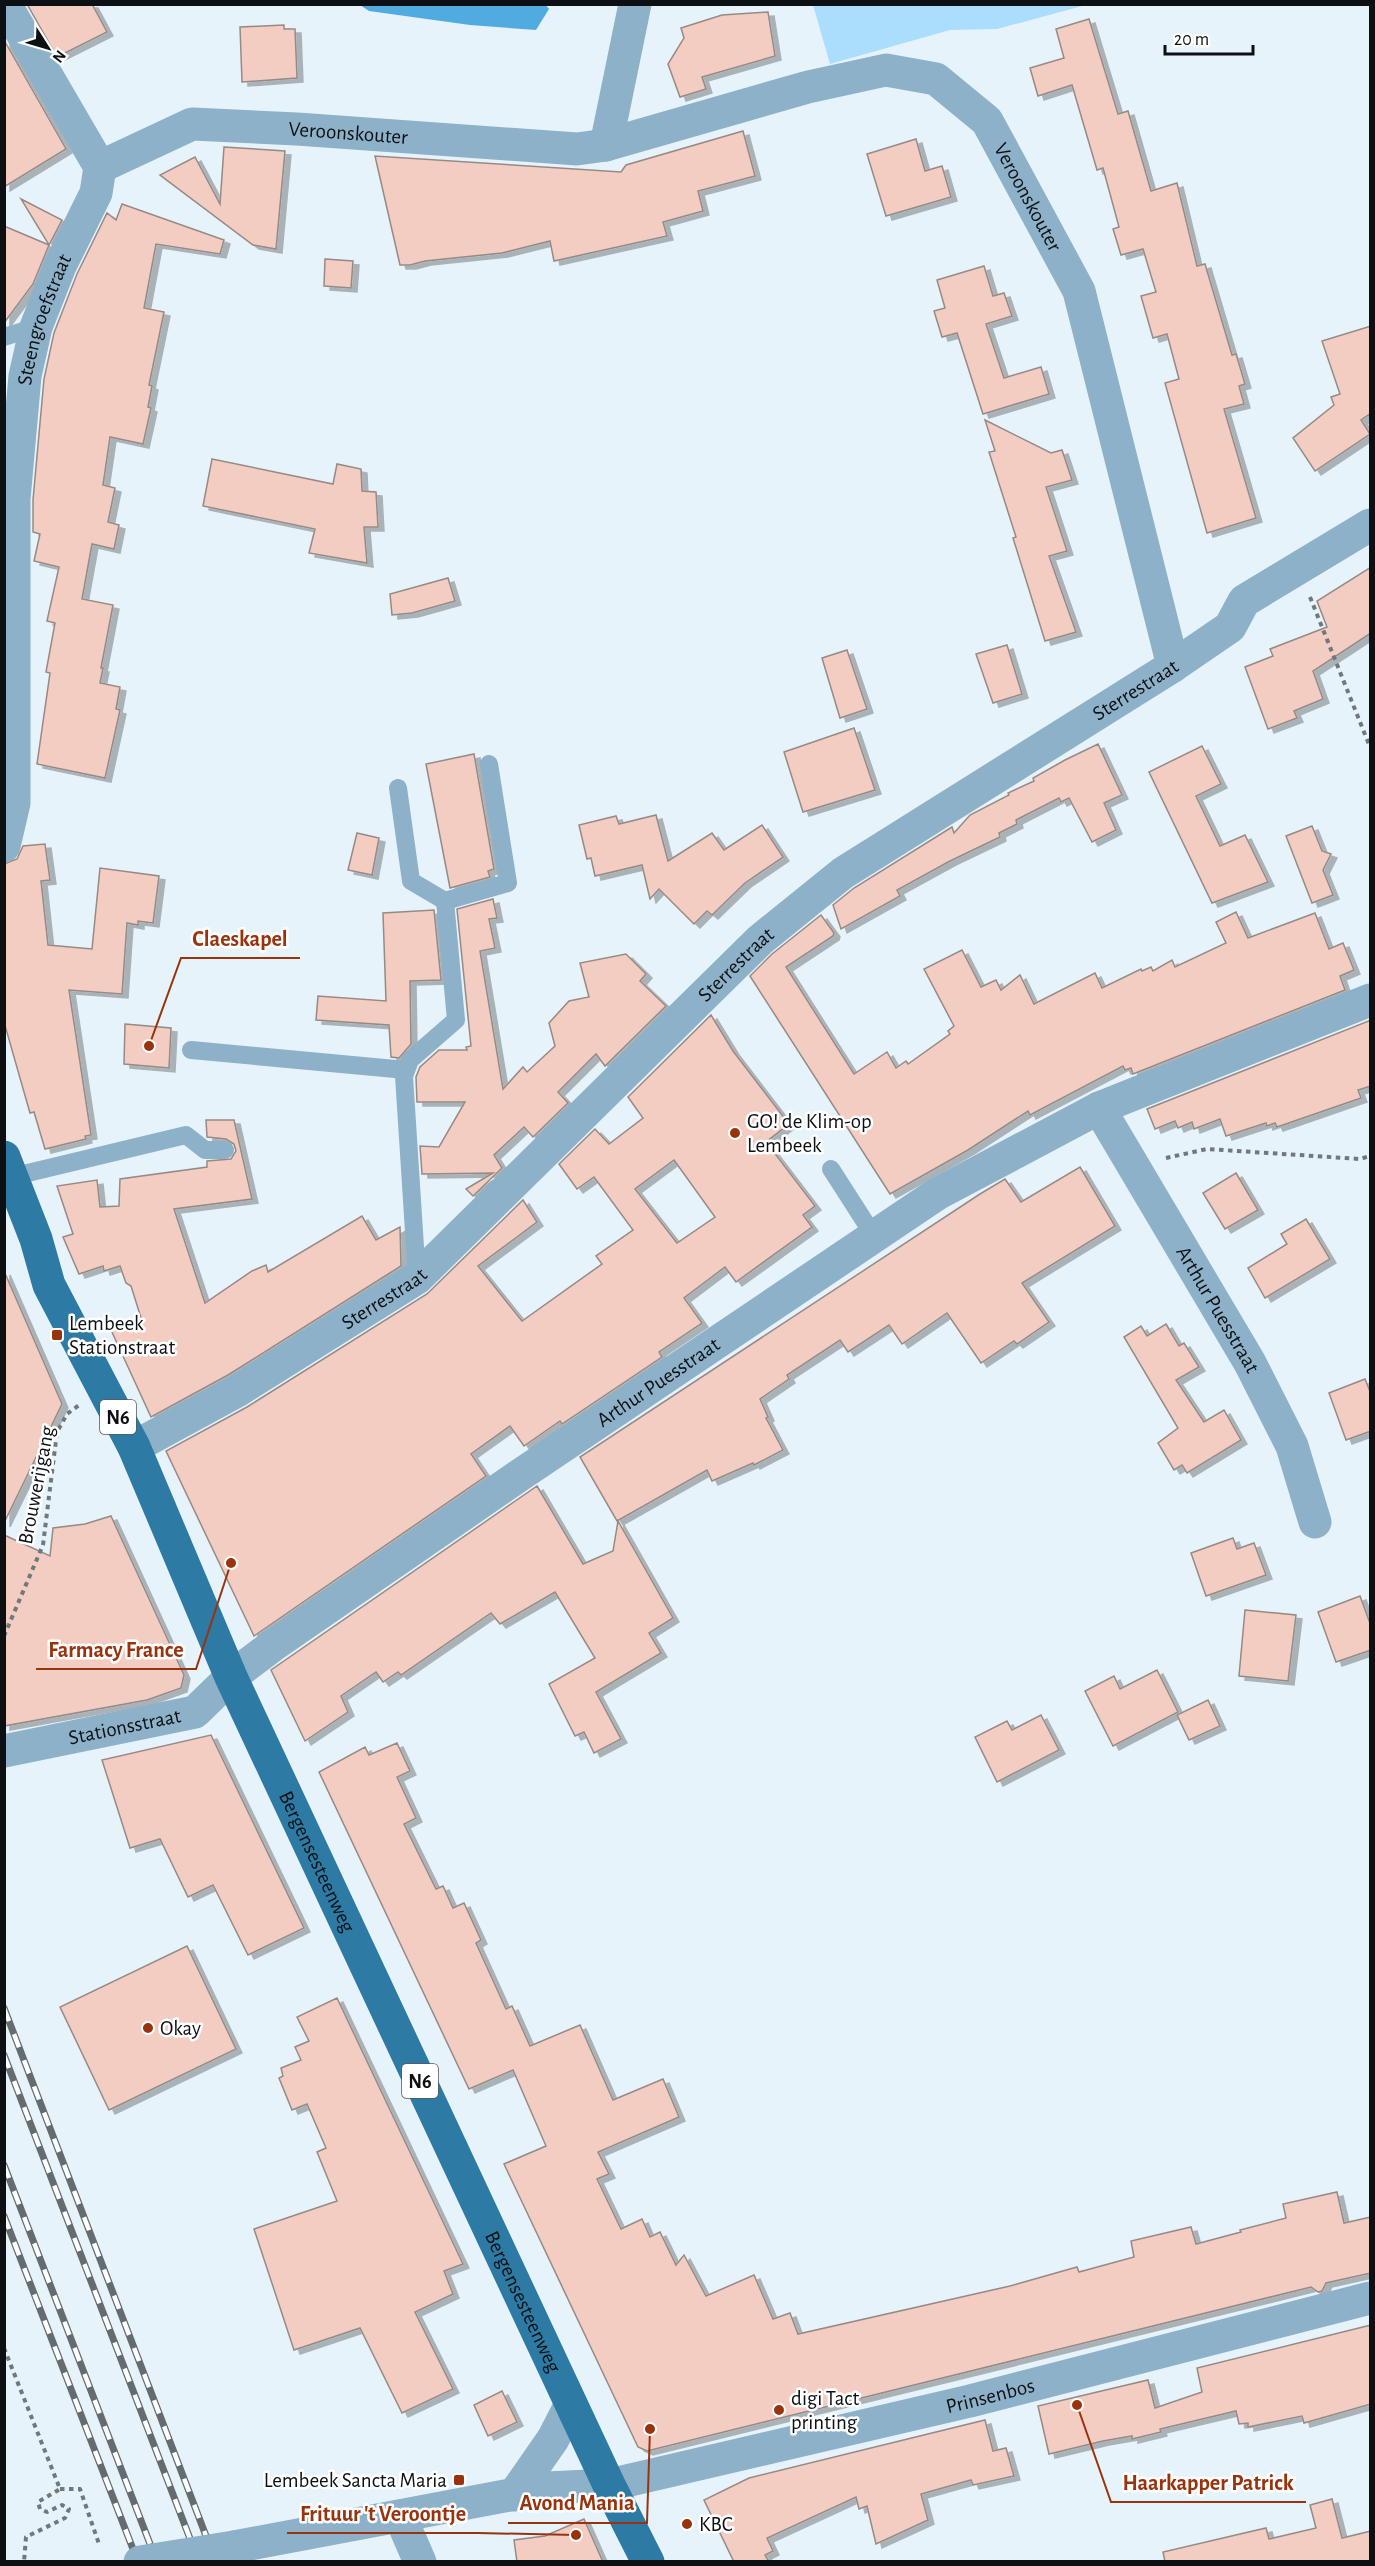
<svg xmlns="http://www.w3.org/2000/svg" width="1375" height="2566" font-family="'Alegreya Sans',sans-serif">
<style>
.green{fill:#abddfd}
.water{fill:#50ace0}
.building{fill:#f3cdc1;stroke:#968a86;stroke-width:1.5;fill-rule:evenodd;filter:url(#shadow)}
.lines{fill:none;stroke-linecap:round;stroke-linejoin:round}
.path{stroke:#70787c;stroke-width:4;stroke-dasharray:4.5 4.5;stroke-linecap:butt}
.service{stroke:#8db1c8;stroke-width:18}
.minor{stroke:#8db1c8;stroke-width:33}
.tertiary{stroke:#8db1c8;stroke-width:33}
.primary{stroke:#2d7aa4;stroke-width:33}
.rail-casing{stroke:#656c70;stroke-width:7}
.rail{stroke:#fff;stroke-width:4.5;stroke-dasharray:14;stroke-linecap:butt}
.minor-bridge{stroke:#8db1c8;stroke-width:33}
.poi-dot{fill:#99330d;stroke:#fff;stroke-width:2}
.labels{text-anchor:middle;stroke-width:5;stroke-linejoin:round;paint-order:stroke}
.shield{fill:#fff;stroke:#56585a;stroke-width:1.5}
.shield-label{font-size:20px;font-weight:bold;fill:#0d1013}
.street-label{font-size:21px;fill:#0d1013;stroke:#fff}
.poi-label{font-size:21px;fill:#0d1013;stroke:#fff;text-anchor:start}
.leader{fill:none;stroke:#99330d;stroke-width:2}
.callout-dot{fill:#99330d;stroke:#fff;stroke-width:2}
.callout-label{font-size:22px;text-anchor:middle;font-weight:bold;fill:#99330d;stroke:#fff;stroke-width:5;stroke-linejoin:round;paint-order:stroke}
</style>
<defs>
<filter id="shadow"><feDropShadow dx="6" dy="4" stdDeviation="0" flood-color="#0004"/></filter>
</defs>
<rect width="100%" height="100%" fill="#e7f3fa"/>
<polygon class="green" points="813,5 813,4 1086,5 997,29 950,30 830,64"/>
<polygon class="water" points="545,4 549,9 536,30 470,25 369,11 360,5"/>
<g class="building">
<polygon points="27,4 92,4 107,32 57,57"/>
<polygon points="768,12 775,56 702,77 706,89 680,97 668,64 684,38 681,28 722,15"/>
<polygon points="1089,19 1118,114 1128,111 1151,191 1177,183 1197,266 1205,264 1232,355 1236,354 1245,384 1239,386 1244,404 1224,409 1256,518 1207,533 1165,383 1179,379 1167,334 1153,338 1141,296 1156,292 1143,249 1121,255 1113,229 1119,227 1103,168 1097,170 1072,85 1038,96 1030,68 1064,58 1056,29"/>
<polygon points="284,25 284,29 295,29 297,78 242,82 240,27"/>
<polygon points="4,40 66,149 4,187"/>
<polygon points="743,131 755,176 698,191 703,211 663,222 667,236 554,261 550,241 502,253 425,261 410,265 400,265 375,156 621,172 626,165"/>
<polygon points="916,139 925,171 942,166 951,197 886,216 867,154"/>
<polygon points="224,147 285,151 276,249 253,245 160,175 195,157 220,204"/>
<polygon points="21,199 62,220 49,245"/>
<polygon points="122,204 224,240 220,254 156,244 144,308 164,312 149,385 152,386 148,407 151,408 143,444 110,437 103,485 115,488 108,522 119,525 114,549 92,544 82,599 113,605 101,668 103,668 100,683 120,687 116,709 120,710 105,778 37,764 50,673 46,672 55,623 47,621 59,567 34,561 40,534 33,532 33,500 44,379 54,333 77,274 107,213 116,220"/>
<polygon points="4,226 49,245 33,284 4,323"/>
<polygon points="325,259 353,261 351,288 324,286"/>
<polygon points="984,266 993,296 1004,293 1012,316 986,324 1004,378 1041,367 1049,394 983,414 957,333 942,337 934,311 945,308 937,280"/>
<polygon points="1371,326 1371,413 1361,420 1370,434 1315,471 1293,438 1334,405 1331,397 1340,394 1322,341"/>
<polygon points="985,420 1051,453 1062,450 1072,480 1046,487 1067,551 1049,556 1076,632 1045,641 1013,538 1016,537 989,452 995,451"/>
<polygon points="212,459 333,484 337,464 361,469 362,491 376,492 378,527 364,527 367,563 309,553 315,529 203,506"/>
<polygon points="1371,567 1371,633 1313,671 1323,699 1294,711 1297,718 1268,729 1245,667 1273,656 1270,649 1327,627 1317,601"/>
<polygon points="448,578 455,601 412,613 392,615 390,594"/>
<polygon points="1007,645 1022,694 993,703 976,654"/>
<polygon points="847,650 867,709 840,718 822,658"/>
<polygon points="854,728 875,790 803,812 784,752"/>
<polygon points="1098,744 1122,795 1104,803 1116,830 1092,842 1069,798 1061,802 1059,798 1016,820 1017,824 999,833 1000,837 950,861 897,890 900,896 841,929 833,905 854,888 952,827 954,833 970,815 1009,795 1008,793 1034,781 1033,778 1065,760"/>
<polygon points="1202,746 1221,784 1196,796 1220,846 1245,835 1268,882 1212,903 1149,772"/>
<polygon points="474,754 494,869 488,871 490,877 450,888 426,764"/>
<polygon points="656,815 668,861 712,833 724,850 762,825 783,857 745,883 712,915 707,911 694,924 659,889 650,899 642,865 595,876 591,858 587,859 579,825 616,816 619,824"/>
<polygon points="1312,826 1322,851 1331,854 1323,870 1333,895 1312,903 1286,836"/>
<polygon points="357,833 379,838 372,875 348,870"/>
<polygon points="45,844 50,880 41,881 48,945 92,949 100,868 159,876 153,923 138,921 138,925 127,923 122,994 69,990 91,1135 85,1136 86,1139 45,1149 34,1112 30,1113 4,1022 4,864 17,859 23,846"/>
<polygon points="493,899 497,918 489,919 495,948 480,951 503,1089 523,1067 527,1072 555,1046 549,1023 569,1001 589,997 580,963 626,954 646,974 640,981 666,1006 605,1066 596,1054 558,1092 568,1103 533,1137 524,1127 494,1155 502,1168 473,1196 466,1189 493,1173 422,1174 420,1146 439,1147 465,1102 417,1102 416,1077 420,1067 439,1050 467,1050 466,1047 471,1046 457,909"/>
<polygon points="434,910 441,980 410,981 411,1044 399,1058 391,1057 389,1025 316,1020 318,996 386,1001 383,913"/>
<polygon points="1236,912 1248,938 1315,913 1329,949 1343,943 1354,970 1340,976 1345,990 1133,1074 1131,1068 1125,1070 1123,1066 1030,1115 1028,1111 968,1150 890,1194 750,976 772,954 821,915 834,933 833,936 786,967 854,1074 887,1052 896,1068 906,1061 908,1064 950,1034 948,1031 954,1026 924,969 962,950 981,987 996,980 1001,990 1020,975 1034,1004 1095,973 1102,988 1141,969 1142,971 1151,967 1153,971 1172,960 1175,967 1226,943 1216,922"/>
<path d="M711,1015L733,1051L789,1124L766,1142L815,1206L803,1215L812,1227L736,1282L725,1267L684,1298L702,1323L659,1352L662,1357L562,1424L560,1421L524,1446L510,1426L471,1454L486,1476L254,1636L166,1451L247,1407L427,1294L523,1200L537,1222L478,1266L522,1321L602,1264L596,1256L633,1230L594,1177L577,1189L559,1164L595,1129L609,1144L643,1118L628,1097ZM674,1160L715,1217L677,1243L635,1189Z"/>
<polygon points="1371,1020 1371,1086 1358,1090 1361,1098 1277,1127 1275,1123 1267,1126 1266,1123 1226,1136 1220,1119 1194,1129 1192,1122 1178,1128 1175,1121 1155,1129 1147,1109"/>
<polygon points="125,1024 171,1028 169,1068 124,1064"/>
<polygon points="206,1120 234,1120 252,1199 174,1209 205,1303 252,1271 266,1265 268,1272 362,1216 376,1240 400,1227 401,1266 228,1375 151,1417 111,1330 142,1321 131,1286 126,1283 120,1266 104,1271 103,1266 79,1274 63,1237 73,1234 57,1186 97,1180 100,1207 119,1206 120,1179 207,1167 207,1161 231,1159 236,1151 234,1144 226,1139 207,1137"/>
<polygon points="1080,1167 1115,1226 1022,1283 1049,1322 1017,1344 1014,1341 981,1363 947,1313 902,1344 889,1325 848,1352 840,1340 787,1375 789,1379 760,1399 768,1417 766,1418 783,1450 754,1465 753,1463 712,1481 707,1470 617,1521 580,1457 980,1194 1005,1179 1021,1202"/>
<polygon points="1236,1173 1258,1210 1225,1229 1203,1193"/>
<polygon points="1306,1219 1330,1259 1265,1298 1248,1268 1287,1244 1281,1234"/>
<polygon points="4,1271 62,1404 4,1523"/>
<polygon points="1166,1324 1179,1346 1184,1343 1199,1367 1176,1380 1204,1422 1224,1410 1241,1440 1187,1473 1182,1465 1174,1470 1158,1443 1178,1428 1124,1337 1141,1326 1147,1336"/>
<polygon points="1365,1379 1371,1394 1371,1431 1346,1440 1329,1393"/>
<polygon points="537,1486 583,1564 613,1551 618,1521 673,1618 649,1633 661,1653 596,1692 621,1739 594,1753 584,1732 575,1736 549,1684 595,1658 555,1592 500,1624 491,1613 401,1675 398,1672 383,1682 376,1672 341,1696 348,1712 305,1741 271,1670"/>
<polygon points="111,1516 184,1675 181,1688 147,1700 4,1726 4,1535 50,1556 53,1528 85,1524"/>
<polygon points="1233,1538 1237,1549 1254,1543 1266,1575 1206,1596 1191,1553"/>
<polygon points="1360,1596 1371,1626 1371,1650 1336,1662 1318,1612"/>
<polygon points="1245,1610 1296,1615 1288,1681 1239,1676"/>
<polygon points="1157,1670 1178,1712 1113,1746 1085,1691 1114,1676 1120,1689"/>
<polygon points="1208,1700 1220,1726 1189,1740 1177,1715"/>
<polygon points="1041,1715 1059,1750 997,1782 975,1737 1007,1721 1012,1730"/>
<polygon points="211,1735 304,1928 248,1955 213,1885 188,1897 160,1839 130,1848 102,1760"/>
<polygon points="397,1743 410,1771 397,1777 416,1818 404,1824 436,1889 443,1886 453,1908 464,1903 481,1940 476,1943 506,2009 512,2006 530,2046 580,2025 613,2100 663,2079 679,2117 598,2152 609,2174 597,2179 621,2229 642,2219 650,2237 660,2232 676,2265 684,2255 706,2296 754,2275 773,2319 790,2313 798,2334 1010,2286 1077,2267 1079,2272 1134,2257 1131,2241 1191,2227 1196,2244 1241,2232 1240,2230 1286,2218 1283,2204 1337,2192 1344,2223 1371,2217 1371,2273 1326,2283 1322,2291 1318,2292 1311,2287 647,2451 638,2447 504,2164 546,2146 513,2070 469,2089 319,1772 365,1747 369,1755"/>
<polygon points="187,1946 236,2049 109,2110 60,2007"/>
<polygon points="337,1998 463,2264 444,2271 453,2294 415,2312 453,2389 402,2413 360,2328 294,2350 254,2229 337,2201 317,2152 326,2148 307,2104 292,2110 279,2078 283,2076 281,2068 301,2060 295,2047 309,2041 297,2017"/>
<polygon points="1371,2325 1371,2404 1304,2423 1302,2416 1248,2427 1248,2423 1239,2424 1236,2411 1160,2429 1161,2432 1132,2439 1132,2436 1103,2441 1049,2454 1038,2406 1148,2380 1155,2408 1202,2392 1197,2368"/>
<polygon points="502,2391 517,2422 488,2436 474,2405"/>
<polygon points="985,2420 993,2451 1006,2448 1014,2476 973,2485 971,2480 921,2494 928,2520 876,2544 867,2506 859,2509 856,2497 767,2538 773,2551 765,2555 769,2562 734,2562 704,2500 749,2478"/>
<polygon points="1332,2499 1342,2538 1371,2531 1371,2562 1165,2562 1163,2552 1266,2528 1269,2539 1316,2528 1310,2505"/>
<polygon points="584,2519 603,2562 517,2562 514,2540 545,2536"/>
</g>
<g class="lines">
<g class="path">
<polyline points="1310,597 1370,747"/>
<polyline points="1166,1158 1207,1149 1360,1159 1370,1156"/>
<polyline points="4,1636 43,1545 57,1432 67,1414 79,1405"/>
<polyline points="4,2348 60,2489 38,2502 40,2509 47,2512 62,2505 69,2509 65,2518 26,2537 24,2562"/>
<polyline points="60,2489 80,2489 99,2544"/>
</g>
<g class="service">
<polyline points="4,337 36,327"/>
<polyline points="398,788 411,881 445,901"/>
<polyline points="191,1050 406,1070"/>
<polyline points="831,1169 874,1236"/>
<polyline points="11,1177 186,1135 205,1150 225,1150"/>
<polyline points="417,1278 404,1076 410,1060 456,1020 445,901 508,883 489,764"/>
</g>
<g class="minor">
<polyline points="606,145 635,4"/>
<path id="s1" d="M100,167L192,124L297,129L577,149L606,145L808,87L886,70L936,79L987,121L1079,291L1173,666"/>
<path id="s2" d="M4,846L14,803V499L25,376L36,327L60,266L96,193L100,167L5,4"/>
<path id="s3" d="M1099,1108L1250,1363L1292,1446L1315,1522"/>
<path id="s4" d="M134,1447L237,1391L417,1278L760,940L843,873L1173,666L1230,627L1244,601L1370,525"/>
<path id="s5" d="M4,1751L195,1712L231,1677"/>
<polyline points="514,2495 553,2439 571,2404"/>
<polyline points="400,2516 420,2562"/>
<path id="s6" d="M234,2547L547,2488L609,2485L970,2401L1370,2298"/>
</g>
<path class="tertiary" id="s7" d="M231,1677L272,1646L517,1477L937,1194L1099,1108L1370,1000"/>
<path class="primary" id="s8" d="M4,1157L36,1239L49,1285L134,1447L231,1677L609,2485L648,2562"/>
<g class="rail-casing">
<g id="rail">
<polyline points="4,2008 216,2562"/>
<polyline points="4,2055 199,2562"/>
<polyline points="4,2165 157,2562"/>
<polyline points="4,2216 138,2562"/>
</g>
</g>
<use href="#rail" class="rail"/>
<polyline class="minor-bridge" points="140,2562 234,2547"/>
</g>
<g class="poi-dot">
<circle cx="735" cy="1133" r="6"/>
<rect x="51" y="1329" width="12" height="12" rx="3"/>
<circle cx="148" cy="2028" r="6"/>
<circle cx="779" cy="2410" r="6"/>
<rect x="453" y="2474" width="12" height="12" rx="3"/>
<circle cx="687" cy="2524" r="6"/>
</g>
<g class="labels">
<g class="shield">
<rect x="100" y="1400" width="36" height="34" rx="4.5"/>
<rect x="402" y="2064" width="36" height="34" rx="4.5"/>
</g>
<g class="shield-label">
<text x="118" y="1424">N6</text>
<text x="420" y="2088">N6</text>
</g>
<g class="street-label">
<text dy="7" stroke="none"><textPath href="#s1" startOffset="258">Veroonskouter</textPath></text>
<text dy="7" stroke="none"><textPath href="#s1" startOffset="1010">Veroonskouter</textPath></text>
<text dy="7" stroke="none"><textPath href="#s2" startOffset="531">Steengroefstraat</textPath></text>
<text dy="7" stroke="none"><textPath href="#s4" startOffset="1263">Sterrestraat</textPath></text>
<text dy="7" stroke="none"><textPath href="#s4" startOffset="777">Sterrestraat</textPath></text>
<text dy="7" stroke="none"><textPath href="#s4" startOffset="291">Sterrestraat</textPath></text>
<text dy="7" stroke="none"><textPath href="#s3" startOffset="234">Arthur Puesstraat</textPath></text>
<text dy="7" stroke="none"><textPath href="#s7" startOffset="519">Arthur Puesstraat</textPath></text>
<text transform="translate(36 1485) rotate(-79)" y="7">Brouwerijgang</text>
<text dy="7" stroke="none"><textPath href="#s5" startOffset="123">Stationsstraat</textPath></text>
<text dy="7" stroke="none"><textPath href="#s8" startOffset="772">Bergensesteenweg</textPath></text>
<text dy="7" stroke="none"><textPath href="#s8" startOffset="1258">Bergensesteenweg</textPath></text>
<text dy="7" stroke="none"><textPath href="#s6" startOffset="772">Prinsenbos</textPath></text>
</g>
<g class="poi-label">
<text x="747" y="1128">GO! de Klim-op<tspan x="747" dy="24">Lembeek</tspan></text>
<text x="69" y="1330">Lembeek<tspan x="69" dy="24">Stationstraat</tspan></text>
<text x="160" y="2035">Okay</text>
<text x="791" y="2405">digi Tact<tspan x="791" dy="24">printing</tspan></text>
<text x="447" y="2487" text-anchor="end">Lembeek Sancta Maria</text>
<text x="699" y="2531">KBC</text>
</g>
</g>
<path class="leader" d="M149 1046L181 958H300M231 1563L196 1669H36M1077 2405L1111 2502H1306M650 2429L647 2523H508M576 2535L478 2533H287"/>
<g class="callout-dot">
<circle cx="149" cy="1046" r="6"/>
<circle cx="231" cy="1563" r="6"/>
<circle cx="1077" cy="2405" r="6"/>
<circle cx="650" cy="2429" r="6"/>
<circle cx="576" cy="2535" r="6"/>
</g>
<g class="callout-label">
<text x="240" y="946">Claeskapel</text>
<text x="116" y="1657">Farmacy France</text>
<text x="1208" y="2490">Haarkapper Patrick</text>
<text x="577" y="2510">Avond Mania</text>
<text x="383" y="2521">Frituur 't Veroontje</text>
</g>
<rect width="1375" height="2566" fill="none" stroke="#0d1013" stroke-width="12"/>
<g transform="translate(48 48) rotate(127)" stroke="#ffffff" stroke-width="4.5" paint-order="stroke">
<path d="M0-4.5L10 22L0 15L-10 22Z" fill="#0d1013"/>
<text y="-9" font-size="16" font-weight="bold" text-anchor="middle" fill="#0d1013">N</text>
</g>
<path d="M1165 45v9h88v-9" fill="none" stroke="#0d1013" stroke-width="3"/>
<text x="1174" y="45" font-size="18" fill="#0d1013" stroke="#ffffff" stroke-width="4.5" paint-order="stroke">20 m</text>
</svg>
